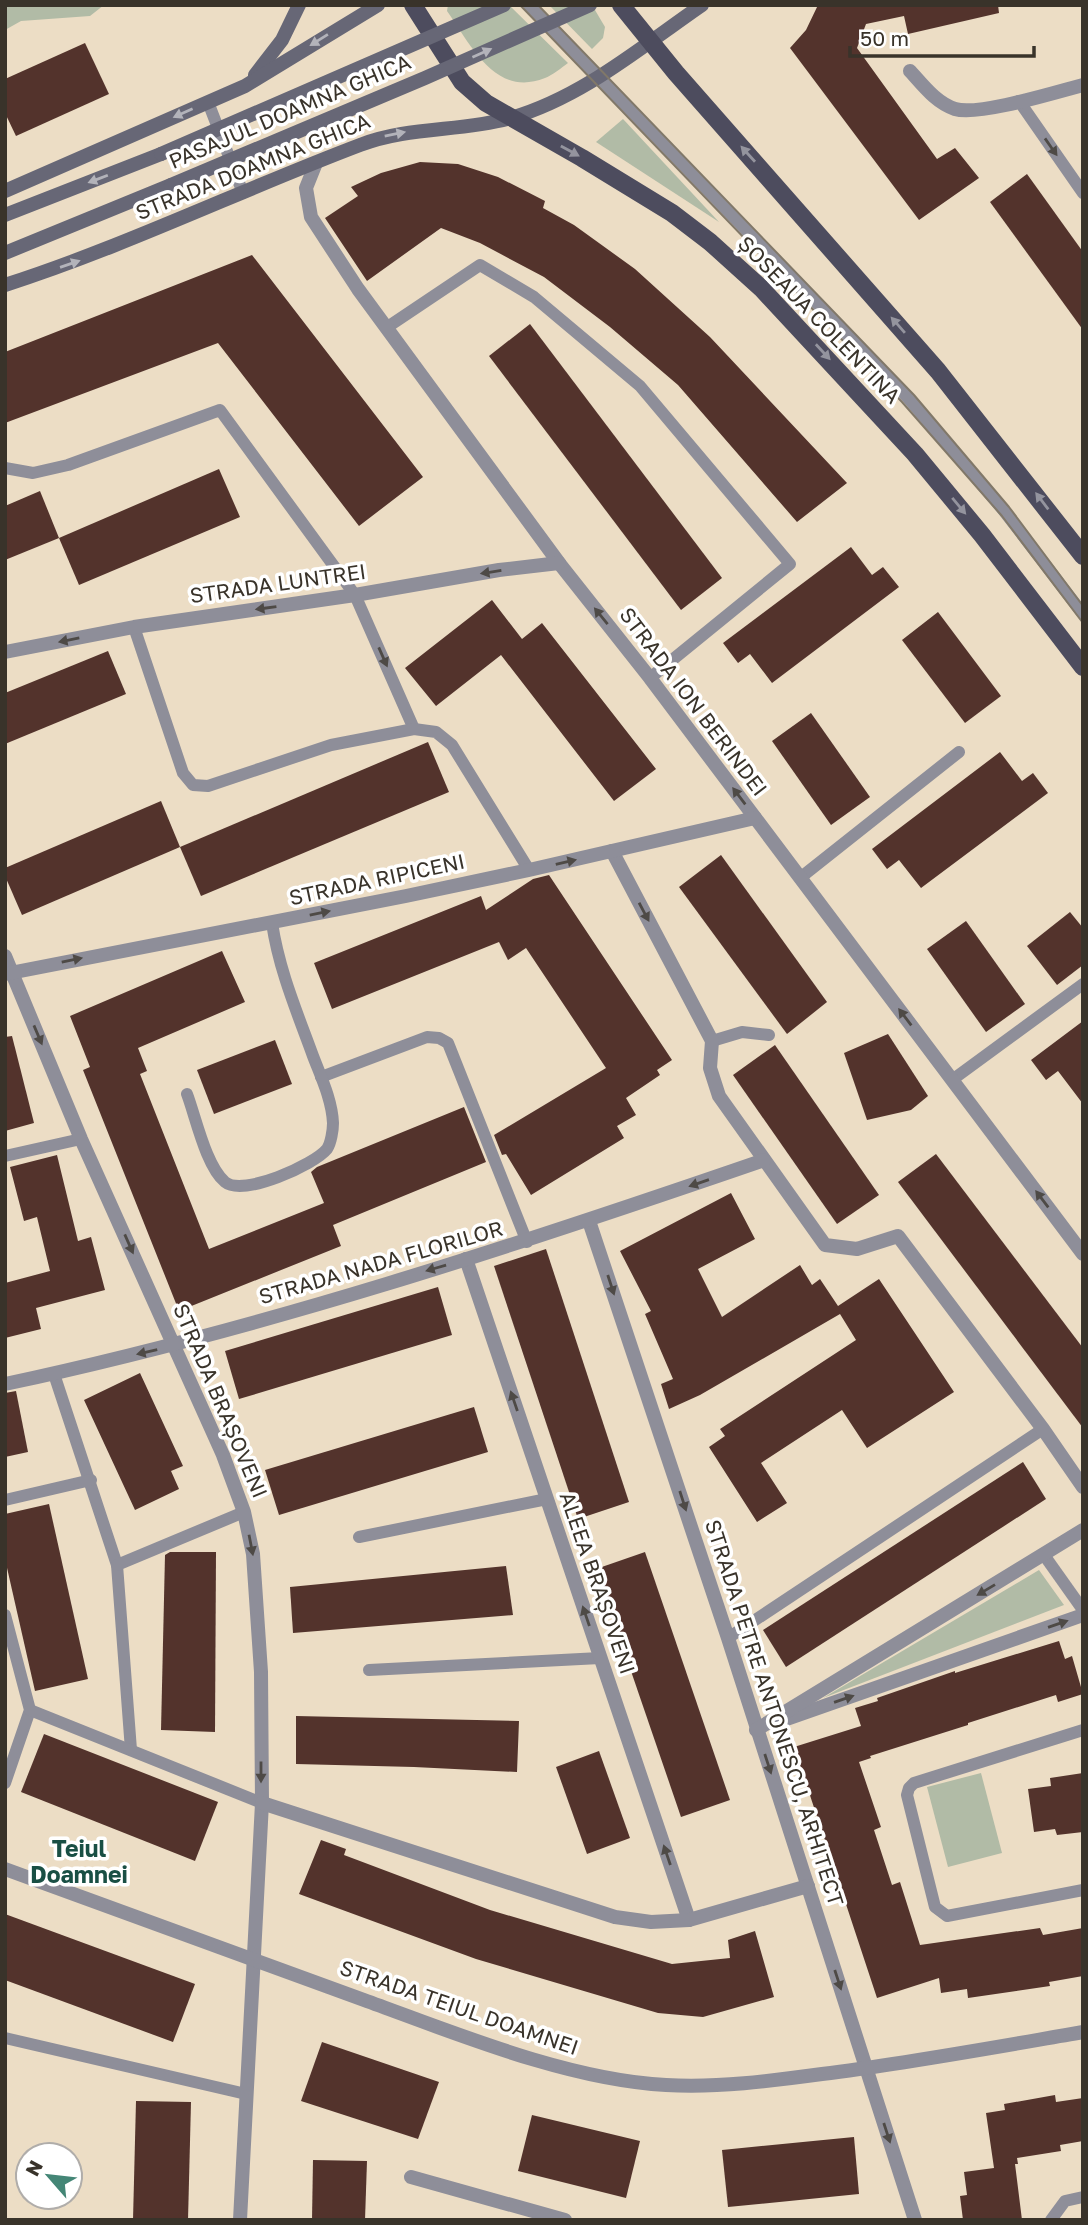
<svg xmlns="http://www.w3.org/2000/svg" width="1088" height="2225" font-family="'Golos Text',sans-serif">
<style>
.green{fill:#b1bba6}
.building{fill:#53332c}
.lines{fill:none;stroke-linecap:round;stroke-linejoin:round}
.service{stroke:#8e8e99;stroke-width:12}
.minor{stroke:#8e8e99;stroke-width:14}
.tertiary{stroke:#8e8e99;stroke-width:14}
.secondary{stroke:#676776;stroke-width:14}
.primary{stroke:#4d4c5e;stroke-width:18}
.tram{stroke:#817869;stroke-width:2}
.secondary-bridge{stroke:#676776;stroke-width:14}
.oneway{fill:#b3b3ba}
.oneway2{fill:#4e4a46}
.oneway3{fill:#94949e}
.labels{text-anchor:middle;stroke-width:7;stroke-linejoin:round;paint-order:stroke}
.street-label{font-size:21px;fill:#39332a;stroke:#fff}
.neighbourhood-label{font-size:23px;font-weight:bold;fill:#194f44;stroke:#fff}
</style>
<rect width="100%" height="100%" fill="#ecddc5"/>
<g class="green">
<polygon points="5,5 104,5 90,16 21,21 5,30"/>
<path d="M448,5H509L568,63C561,68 553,75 545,78C495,98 471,45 447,11Z"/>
<polygon points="549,5 592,5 605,27 603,38 592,49"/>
<polygon points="623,119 719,222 596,142"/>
<polygon points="1039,1570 1064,1605 823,1698"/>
<polygon points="981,1773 1002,1853 948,1867 927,1787"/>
</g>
<g class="building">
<polygon points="818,5 998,5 999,13 908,34 904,16 866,24 857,48 937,159 955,148 979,178 919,220 790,48 806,30"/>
<polygon points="85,43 109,94 16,136 5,113 5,79"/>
<polygon points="420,162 458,164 498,177 545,201 543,208 574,225 635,269 710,337 847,483 797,522 678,385 610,327 544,277 480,243 441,228 367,281 325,218 358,196 351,187 381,173"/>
<polygon points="1027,174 1083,252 1083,330 990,202"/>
<polygon points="252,255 423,477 359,526 218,343 5,423 5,352"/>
<polygon points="530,324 722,578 681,610 489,356"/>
<polygon points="219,469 240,517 79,585 59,538"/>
<polygon points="40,491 59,538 5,560 5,506"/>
<polygon points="851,547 872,575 883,567 899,587 772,683 750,654 738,663 723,643"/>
<polygon points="492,600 522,639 542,623 656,769 614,801 501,655 436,706 405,668"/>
<polygon points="938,612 1001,696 965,723 902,640"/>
<polygon points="108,651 126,694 5,744 5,693"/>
<polygon points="811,713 870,797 831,825 772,741"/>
<polygon points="428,742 449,792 201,896 180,847"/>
<polygon points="1000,752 1022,781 1033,773 1048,793 921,888 899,860 887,869 872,849"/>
<polygon points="161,801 180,847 22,915 5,876 5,868"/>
<polygon points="721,855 827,1002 787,1034 679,887"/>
<polygon points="549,875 672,1060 657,1070 660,1075 626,1098 636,1115 617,1126 624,1138 531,1195 506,1154 502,1155 494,1135 606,1068 526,948 508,960 499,942 332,1009 314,963 481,896 486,910 533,879"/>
<polygon points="1070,912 1083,928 1083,965 1057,985 1027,946"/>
<polygon points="966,921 1025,1004 986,1032 927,949"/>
<polygon points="222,951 245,1002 138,1048 147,1071 140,1074 209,1249 324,1203 311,1172 317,1167 464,1107 486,1162 333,1225 341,1246 179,1311 83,1070 90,1067 70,1016"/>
<polygon points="1083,1021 1083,1104 1058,1071 1046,1080 1031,1060"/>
<polygon points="888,1034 928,1096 911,1110 867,1120 844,1053"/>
<polygon points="12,1036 34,1123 5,1131 5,1037"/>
<polygon points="275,1040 292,1084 214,1114 197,1070"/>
<polygon points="775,1045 879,1195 837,1224 733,1075"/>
<polygon points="936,1154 1083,1348 1083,1428 898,1182"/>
<polygon points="57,1155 78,1241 91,1237 105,1290 36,1308 41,1329 5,1338 5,1283 50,1271 37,1217 24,1221 10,1167"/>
<polygon points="731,1193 755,1239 698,1269 722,1317 800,1265 812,1285 820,1279 838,1306 879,1279 954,1392 867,1448 842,1410 761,1463 787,1503 757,1522 709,1447 725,1436 720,1429 856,1340 840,1314 700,1395 669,1409 661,1384 673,1379 645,1314 651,1311 620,1251"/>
<polygon points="546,1249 629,1502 578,1519 494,1266"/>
<polygon points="438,1287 452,1335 239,1399 225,1351"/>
<polygon points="140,1373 183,1466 171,1471 179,1489 135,1510 84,1400"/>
<polygon points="16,1391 28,1452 5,1457 5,1393"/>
<polygon points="474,1407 488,1452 279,1515 265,1470"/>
<polygon points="1023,1462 1046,1499 786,1667 763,1630"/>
<polygon points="49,1504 88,1679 35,1691 5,1559 5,1514"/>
<polygon points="170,1552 216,1552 215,1732 161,1730 165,1555"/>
<polygon points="645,1552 730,1800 681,1817 596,1569"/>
<polygon points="506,1566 513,1615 293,1633 290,1587"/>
<polygon points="1059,1641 1065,1659 1072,1656 1083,1694 1058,1702 1056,1695 968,1723 968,1725 870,1756 871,1758 859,1762 881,1827 874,1830 892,1885 900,1882 920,1945 1040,1928 1043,1935 1083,1928 1083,1976 1049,1982 1050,1986 968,1998 967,1989 941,1993 939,1978 877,1998 794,1747 861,1726 855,1708 878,1701 877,1698 955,1671 955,1673"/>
<polygon points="296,1716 519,1721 517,1772 414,1767 296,1764"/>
<polygon points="44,1734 218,1802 195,1861 21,1792"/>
<polygon points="599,1751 630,1838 587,1854 556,1767"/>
<polygon points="1083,1773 1083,1832 1057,1835 1055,1829 1034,1832 1028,1789 1051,1786 1050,1778"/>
<polygon points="321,1840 346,1849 344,1855 490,1910 672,1964 730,1958 728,1940 755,1931 774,1997 703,2017 658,2013 476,1959 299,1894"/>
<polygon points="5,1914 195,1984 173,2042 5,1980"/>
<polygon points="322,2042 439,2082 418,2139 301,2101"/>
<polygon points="1055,2095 1056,2102 1083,2098 1083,2141 1060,2145 1061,2151 1017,2158 1018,2164 1015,2164 1022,2220 963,2220 960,2196 967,2195 964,2172 994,2168 986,2113 1005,2110 1004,2104"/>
<polygon points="136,2101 191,2102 188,2220 133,2220"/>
<polygon points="532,2115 640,2141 626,2198 518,2171"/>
<polygon points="854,2137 859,2194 728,2207 722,2150"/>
<polygon points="313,2160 367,2161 365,2220 312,2220"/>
</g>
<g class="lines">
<g class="service">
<polyline points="529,5 908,398 1004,511 1083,614"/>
<polyline points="1019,101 1083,193"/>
<polyline points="208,102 243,193"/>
<polyline points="386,328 480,265 534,297 640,386 790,564 650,678"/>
<polyline points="5,468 33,473 68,465 220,410 355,595 414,729"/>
<polyline points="134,627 183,773 193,785 208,786 331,745 414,729 436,732 452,745 529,870"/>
<polyline points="800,878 959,752"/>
<polyline points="712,1041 742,1032 769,1035"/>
<polyline points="321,1077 427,1037 439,1038 448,1043 527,1242"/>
<polyline points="952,1080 1083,984"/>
<path d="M187,1094C196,1118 206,1166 225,1182C243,1197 314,1165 327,1149C331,1143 333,1130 333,1123C332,1100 321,1077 313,1056C297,1012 279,970 272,923"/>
<polyline points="5,1156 81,1139"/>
<polyline points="54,1374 117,1565 131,1750"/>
<polyline points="5,1500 91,1480"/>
<polyline points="359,1537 547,1499"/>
<polyline points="1044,1555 1083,1610"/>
<polyline points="117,1565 244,1512"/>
<polyline points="5,1615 30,1710 5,1783"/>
<polyline points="728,1638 1043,1429"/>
<polyline points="369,1670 600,1658"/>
<polyline points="30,1710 262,1803"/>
<polyline points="1083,1730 914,1783 909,1788 907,1795 935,1907 947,1916 1083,1890"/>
<polyline points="5,2038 246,2094"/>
<polyline points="1051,2220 1065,2201 1083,2197"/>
</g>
<g class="minor">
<path d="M910,71C923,85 936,103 955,109C979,116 1056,92 1083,85"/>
<polyline points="316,163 306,188 311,217 358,289 559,563 650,678 1083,1254"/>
<polyline points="5,652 134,627 355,595 499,570 559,563"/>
<polyline points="612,851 712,1041 710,1068 719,1096 825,1245 857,1249 898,1236 1043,1429 1083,1487"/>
<polyline points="5,956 81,1139 223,1455 244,1512 253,1554 261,1672 262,1803 240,2220"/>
<polyline points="5,974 406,896 529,870 755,818"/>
<polyline points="589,1221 728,1638 915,2220"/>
<polyline points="466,1259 689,1920"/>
<path d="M5,1384C263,1329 514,1246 764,1160"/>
<polyline points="784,1720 1083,1615"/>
<polyline points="756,1730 1083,1530"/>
<polyline points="262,1803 615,1917 651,1922 689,1920 808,1886"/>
<polyline points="411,2177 565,2220"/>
</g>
<path class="tertiary" d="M5,1869C125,1913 244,1956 364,2000C455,2033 568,2080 666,2085C718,2088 770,2081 822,2074C909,2063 996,2047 1083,2032"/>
<g class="secondary">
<polyline points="255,75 282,40 299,5"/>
<polyline points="5,191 245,86 378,5"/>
<polyline points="5,215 161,154"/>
<polyline points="5,253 171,185"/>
<path d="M5,285C126,246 241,190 360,145C409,126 461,132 511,118C583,97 641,47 702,5"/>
</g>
<g class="primary">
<polyline points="413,5 462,82 486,103 582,158 672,213 710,242 761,288 915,454 982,535 1083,667"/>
<polyline points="621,5 676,73 938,371 1083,556"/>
</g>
<g class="tram">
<polyline points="520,5 902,402 1002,516 1083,623"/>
<polyline points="538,5 914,395 1009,507 1083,606"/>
</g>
<g class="secondary-bridge">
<polyline points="161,154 504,5"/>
<polyline points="171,185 425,78 590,5"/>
</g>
</g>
<defs><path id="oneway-solid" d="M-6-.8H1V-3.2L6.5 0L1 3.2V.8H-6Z" transform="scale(1.75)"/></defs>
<g class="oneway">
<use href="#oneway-solid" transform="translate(319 40) rotate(148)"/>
<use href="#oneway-solid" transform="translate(482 53) rotate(-24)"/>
<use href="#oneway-solid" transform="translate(183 113) rotate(156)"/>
<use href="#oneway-solid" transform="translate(395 134) rotate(-11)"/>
<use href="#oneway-solid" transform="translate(98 179) rotate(159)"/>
<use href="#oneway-solid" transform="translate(70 264) rotate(-19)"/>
</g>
<g class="oneway2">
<use href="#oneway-solid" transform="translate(1051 147) rotate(55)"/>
<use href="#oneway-solid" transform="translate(491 572) rotate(171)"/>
<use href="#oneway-solid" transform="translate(266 608) rotate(172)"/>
<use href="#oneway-solid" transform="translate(601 616) rotate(-129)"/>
<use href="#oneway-solid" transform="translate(69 640) rotate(169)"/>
<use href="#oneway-solid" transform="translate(383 657) rotate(66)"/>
<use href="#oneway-solid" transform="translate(739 796) rotate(-127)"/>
<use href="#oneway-solid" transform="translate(566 862) rotate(-13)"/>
<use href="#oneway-solid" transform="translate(644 912) rotate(62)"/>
<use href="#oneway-solid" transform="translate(320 913) rotate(-12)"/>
<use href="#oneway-solid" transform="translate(72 960) rotate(-12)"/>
<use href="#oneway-solid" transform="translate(905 1017) rotate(-127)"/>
<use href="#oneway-solid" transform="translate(38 1035) rotate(67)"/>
<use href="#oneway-solid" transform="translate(699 1183) rotate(161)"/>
<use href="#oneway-solid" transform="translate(1042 1199) rotate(-127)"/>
<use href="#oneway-solid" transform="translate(129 1244) rotate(66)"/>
<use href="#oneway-solid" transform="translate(436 1268) rotate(164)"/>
<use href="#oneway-solid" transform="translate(611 1285) rotate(72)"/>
<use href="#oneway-solid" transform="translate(147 1352) rotate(167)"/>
<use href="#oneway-solid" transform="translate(514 1401) rotate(-109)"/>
<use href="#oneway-solid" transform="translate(683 1501) rotate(72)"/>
<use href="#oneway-solid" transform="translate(251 1545) rotate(79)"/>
<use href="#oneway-solid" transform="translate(986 1590) rotate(149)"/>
<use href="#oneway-solid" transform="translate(586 1616) rotate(-109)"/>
<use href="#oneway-solid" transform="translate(1058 1624) rotate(-19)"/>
<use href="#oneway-solid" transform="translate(844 1699) rotate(-19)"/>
<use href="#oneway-solid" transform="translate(768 1764) rotate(72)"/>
<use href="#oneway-solid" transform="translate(261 1772) rotate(90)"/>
<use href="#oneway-solid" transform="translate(667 1855) rotate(-109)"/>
<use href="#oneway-solid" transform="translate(838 1980) rotate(72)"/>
<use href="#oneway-solid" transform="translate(887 2133) rotate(72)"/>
</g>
<g class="oneway3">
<use href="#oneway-solid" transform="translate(570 151) rotate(29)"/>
<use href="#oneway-solid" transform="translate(748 154) rotate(-132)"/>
<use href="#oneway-solid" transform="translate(898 325) rotate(-131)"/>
<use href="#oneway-solid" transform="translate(823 352) rotate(47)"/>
<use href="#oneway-solid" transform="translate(1042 501) rotate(-127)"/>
<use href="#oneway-solid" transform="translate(959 506) rotate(50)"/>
</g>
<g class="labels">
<g class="street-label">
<text transform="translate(290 112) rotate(-23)" y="7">PASAJUL DOAMNA GHICA</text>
<text transform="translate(253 167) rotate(-22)" y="7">STRADA DOAMNA GHICA</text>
<text transform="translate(819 320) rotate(46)" y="7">ȘOSEAUA COLENTINA</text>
<text transform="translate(278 584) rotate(-8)" y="7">STRADA LUNTREI</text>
<text transform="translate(693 702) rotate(53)" y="7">STRADA ION BERINDEI</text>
<text transform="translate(377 880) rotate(-12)" y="7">STRADA RIPICENI</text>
<text transform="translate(381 1263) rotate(-16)" y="7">STRADA NADA FLORILOR</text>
<text transform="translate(220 1401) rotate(67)" y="7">STRADA BRAȘOVENI</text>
<text transform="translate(597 1583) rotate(71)" y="7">ALEEA BRAȘOVENI</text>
<text transform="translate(774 1713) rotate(72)" y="7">STRADA PETRE ANTONESCU, ARHITECT</text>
<text transform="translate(459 2008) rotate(19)" y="7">STRADA TEIUL DOAMNEI</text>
</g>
<g class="neighbourhood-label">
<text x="79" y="1857">Teiul<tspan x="79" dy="26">Doamnei</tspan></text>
</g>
</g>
<rect width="1088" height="2225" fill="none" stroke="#39332a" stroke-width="14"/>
<g transform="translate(49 2176) rotate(298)"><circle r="33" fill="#ffffff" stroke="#b0adaa" stroke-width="2"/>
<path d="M0-5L12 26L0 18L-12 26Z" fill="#448676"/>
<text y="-10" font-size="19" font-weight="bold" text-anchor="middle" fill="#39332a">N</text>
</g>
<path d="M850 46v10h184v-10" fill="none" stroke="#39332a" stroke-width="3.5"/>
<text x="860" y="46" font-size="21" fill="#39332a" stroke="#ffffff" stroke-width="5" paint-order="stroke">50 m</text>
</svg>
